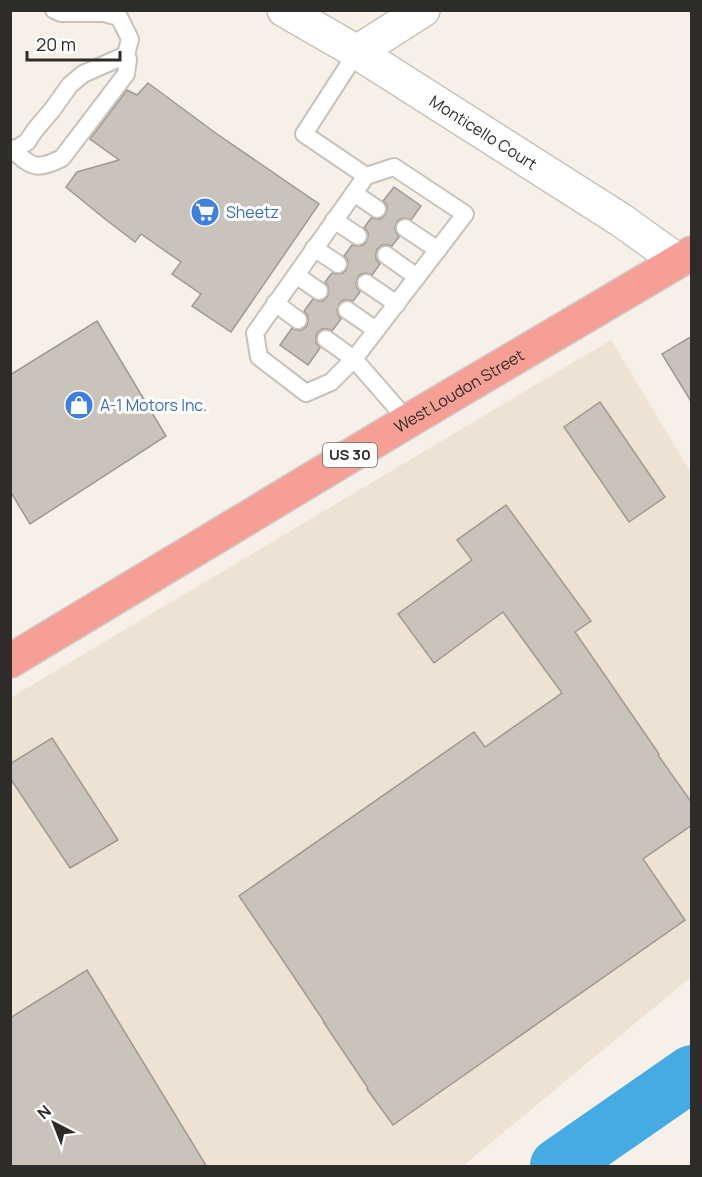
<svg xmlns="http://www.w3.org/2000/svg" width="702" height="1177" font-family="Manrope,sans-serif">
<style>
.built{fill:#eee2d5}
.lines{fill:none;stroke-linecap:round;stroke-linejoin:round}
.river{stroke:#44abe3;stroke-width:56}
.building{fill:#c9c3bc;stroke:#9f9992;stroke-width:1.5}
.lane-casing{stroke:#c8c2bb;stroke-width:20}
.street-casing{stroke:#c8c2bb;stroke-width:36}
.highway-casing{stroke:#cdcccc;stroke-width:36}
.lane{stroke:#fff;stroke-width:16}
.street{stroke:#fff;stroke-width:33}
.highway{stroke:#f6a095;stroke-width:33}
.labels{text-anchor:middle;stroke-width:6;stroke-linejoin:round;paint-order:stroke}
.shield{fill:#fff;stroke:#6d6b69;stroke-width:1.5}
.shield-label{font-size:15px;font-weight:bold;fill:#2e2c29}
.street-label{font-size:16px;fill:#2e2c29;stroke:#fff}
.shop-label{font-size:16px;fill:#366cbe;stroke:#fff;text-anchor:start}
</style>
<rect width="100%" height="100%" fill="#f6f0e8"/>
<polygon class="built" points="611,340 691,473 691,977 463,1166 11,1166 10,698"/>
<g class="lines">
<polyline class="river" points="558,1166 692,1073"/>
</g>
<g class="building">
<polygon points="148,83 217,134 319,204 231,332 192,306 201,294 172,274 181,262 141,234 135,242 105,219 66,187 77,172 119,160 90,139 127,90 137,95"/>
<polygon points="394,187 421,206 411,220 405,218 400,219 397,222 395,228 396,233 399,237 392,246 388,245 382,245 377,249 376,253 376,259 380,264 372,275 366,273 361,274 358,277 356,283 357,288 360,292 353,301 347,300 343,300 339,304 337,310 338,315 341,319 332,331 328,329 322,329 317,333 316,337 316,343 320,348 308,365 280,345 292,328 296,330 302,330 307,326 308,321 308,316 304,311 313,299 319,301 323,301 327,297 329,291 328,286 325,282 332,273 338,274 343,273 346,270 348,264 347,259 344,256 352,245 358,246 363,245 366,242 368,236 368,232 364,228 371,218 377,219 381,219 385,215 387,209 387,205 383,201"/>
<polygon points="97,321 166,436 30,524 10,491 10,375"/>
<polygon points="692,336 692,403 662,354"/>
<polygon points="600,402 665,497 629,522 564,427"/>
<polygon points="506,505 591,621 575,632 659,754 658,755 692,803 692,825 643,859 685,920 393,1125 367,1089 368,1088 324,1023 325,1023 280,956 239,896 474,732 485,747 562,693 503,612 434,663 398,614 472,560 457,540"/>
<polygon points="52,738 118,840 70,868 10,778 10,764"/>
<polygon points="87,970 207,1167 10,1167 10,1018"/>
</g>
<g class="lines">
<g class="lane-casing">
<g id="lane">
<polyline points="357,52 304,134 366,176"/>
<path d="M10,148C31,166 35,172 62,158L126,74L128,59L126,55L130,39L119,17L104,13H61L54,10"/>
<polyline points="14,150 27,142 35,130 52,110 70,85 83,74 126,55"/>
<polyline points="354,193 377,209"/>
<polyline points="334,220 358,236"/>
<polyline points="405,228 438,250"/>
<polyline points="314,248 338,264"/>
<polyline points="386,255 417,277"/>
<polyline points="296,275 319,291"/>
<polyline points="366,283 397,304"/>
<polyline points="275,303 298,320"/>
<polyline points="347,310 376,330"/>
<polyline points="326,339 354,359 331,382 306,393 259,357 255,333 366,176 394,167 465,214 354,359 408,421"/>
</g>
</g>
<g class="street-casing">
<g id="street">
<path id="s1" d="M284,10L357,52L621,220L678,261"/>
<polyline points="357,52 423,10"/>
</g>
</g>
<g class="highway-casing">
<g id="highway">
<path id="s2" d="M10,661L408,421L692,253"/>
</g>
</g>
<use href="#lane" class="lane"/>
<use href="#street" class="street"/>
<use href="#highway" class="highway"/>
</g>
<defs>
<g id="supermarket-disc" transform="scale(1.5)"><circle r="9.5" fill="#3f7fe0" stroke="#fff"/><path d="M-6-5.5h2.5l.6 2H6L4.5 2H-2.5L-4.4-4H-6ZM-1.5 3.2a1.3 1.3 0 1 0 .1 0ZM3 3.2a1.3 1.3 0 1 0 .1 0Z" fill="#fff"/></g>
<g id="shop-disc" transform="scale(1.5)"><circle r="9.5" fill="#3f7fe0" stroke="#fff"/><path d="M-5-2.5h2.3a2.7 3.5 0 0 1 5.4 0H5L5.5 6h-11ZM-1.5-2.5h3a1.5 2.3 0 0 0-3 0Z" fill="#fff"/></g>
</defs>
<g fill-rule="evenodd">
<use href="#supermarket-disc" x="205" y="212"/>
<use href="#shop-disc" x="79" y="405"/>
</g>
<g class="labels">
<rect class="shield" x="323" y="443" width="54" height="24" rx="4.5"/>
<g class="shield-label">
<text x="350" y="460">US 30</text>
</g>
<g class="street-label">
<text dy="6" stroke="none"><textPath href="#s1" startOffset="234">Monticello Court</textPath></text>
<text dy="6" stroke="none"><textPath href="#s2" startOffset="524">West Loudon Street</textPath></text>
</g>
<g class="shop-label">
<text x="226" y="218">Sheetz</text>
<text x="100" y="411">A-1 Motors Inc.</text>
</g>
</g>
<rect width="702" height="1177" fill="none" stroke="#2e2c29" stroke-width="24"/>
<g transform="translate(54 1123) rotate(318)" stroke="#ffffff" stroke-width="4.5" paint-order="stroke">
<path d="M0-4.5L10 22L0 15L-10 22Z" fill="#2e2c29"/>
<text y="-9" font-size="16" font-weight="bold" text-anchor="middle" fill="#2e2c29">N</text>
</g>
<path d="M27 51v9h93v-9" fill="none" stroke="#2e2c29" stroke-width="3"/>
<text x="36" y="51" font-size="18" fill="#2e2c29" stroke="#ffffff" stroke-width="4.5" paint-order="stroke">20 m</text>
</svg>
